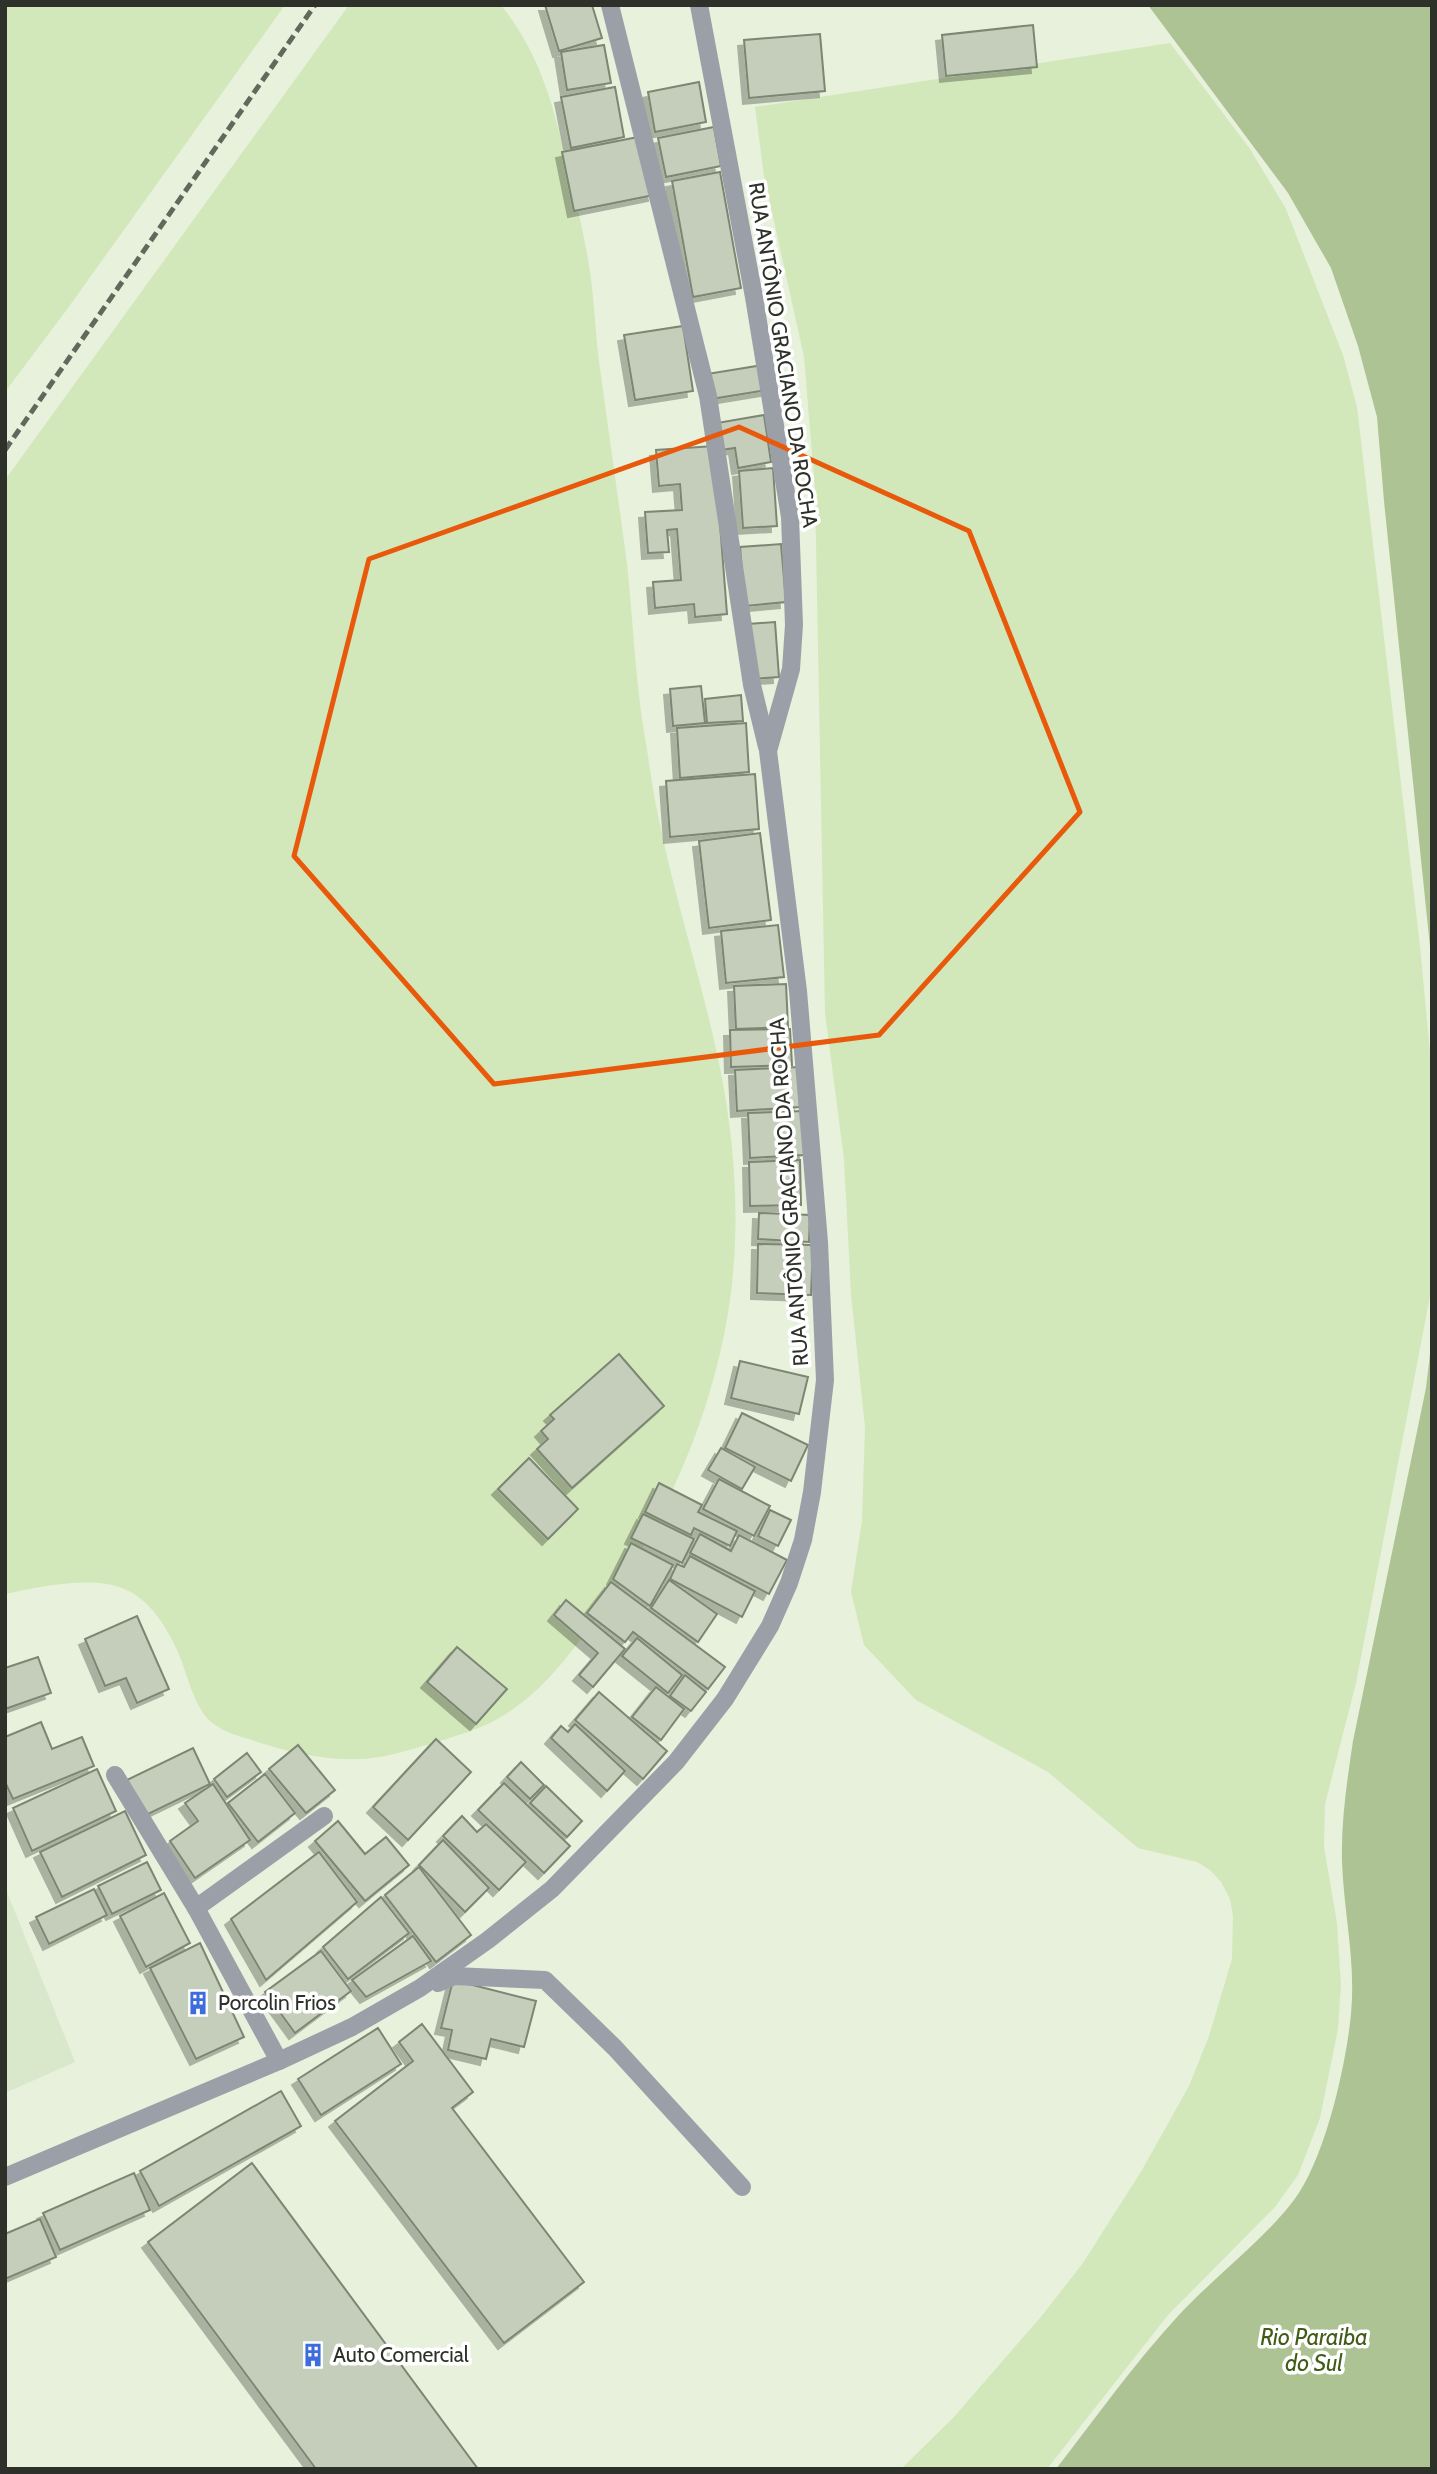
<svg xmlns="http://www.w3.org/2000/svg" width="1437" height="2474" font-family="Cabin,sans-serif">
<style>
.built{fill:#d9e7cb}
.green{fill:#d2e8ba}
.water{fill:#adc393}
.building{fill:#c4ceba;stroke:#7d8673;stroke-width:2;filter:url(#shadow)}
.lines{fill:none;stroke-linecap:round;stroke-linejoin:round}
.minor{stroke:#9b9fa8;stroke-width:18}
.rail{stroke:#62685c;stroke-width:5;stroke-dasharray:10 5;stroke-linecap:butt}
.marked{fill:none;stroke:#e8590c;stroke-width:5;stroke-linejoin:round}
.labels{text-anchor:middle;stroke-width:7;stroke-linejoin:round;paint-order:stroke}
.street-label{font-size:21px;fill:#2d3129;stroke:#fff}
.poi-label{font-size:21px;fill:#2d3129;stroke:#fff;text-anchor:start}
.water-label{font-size:23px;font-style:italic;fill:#415c16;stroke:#fff}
</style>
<defs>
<filter id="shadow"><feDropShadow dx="-6" dy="6" stdDeviation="0" flood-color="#0004"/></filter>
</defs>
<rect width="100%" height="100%" fill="#e7f1dc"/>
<polygon class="built" points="5,1887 75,2062 5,2093"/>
<g class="green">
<polygon points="5,5 285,5 68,308 5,392"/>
<path d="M349,5H501C536,49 550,93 563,147C573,186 582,225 589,265C594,296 595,329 599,361C608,428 618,496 627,564C633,620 635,676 644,732C649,759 652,788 658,815C675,902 704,986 721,1073C736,1150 741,1235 728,1313C709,1430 654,1546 581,1639C556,1672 531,1701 494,1721C476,1730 456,1736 437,1742C418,1747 399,1754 379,1757C335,1764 290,1753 249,1739C234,1735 217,1729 207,1718C192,1700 187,1673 178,1652C167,1628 150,1599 124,1589C92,1575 38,1587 5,1594V480Z"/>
<polygon points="1170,43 1250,149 1286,209 1343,355 1357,407 1420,946 1432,1074 1432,1270 1430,1296 1356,1683 1325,1804 1324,1847 1337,1923 1341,1985 1338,2029 1320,2118 1298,2175 1275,2207 1168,2315 1047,2469 901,2469 953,2418 1040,2318 1083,2263 1142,2170 1189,2086 1209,2036 1232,1959 1233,1916 1230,1899 1221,1882 1210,1870 1197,1862 1138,1848 1048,1772 916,1700 864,1645 851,1592 862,1521 865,1427 851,1294 844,1159 825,1013 815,490 804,357 764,176 755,107"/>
</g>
<g class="water">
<polygon points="1148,5 1432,5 1432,966 1384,501 1377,417 1358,346 1331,268 1288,193"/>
<path d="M1432,1337V2469H1056C1096,2417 1134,2364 1178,2316C1215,2276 1261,2243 1294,2200C1325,2159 1346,2066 1351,2014C1356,1962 1344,1914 1342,1862C1341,1821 1347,1781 1353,1741L1426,1388Z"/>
</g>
<g class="building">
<polygon points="545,5 592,5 602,38 559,51"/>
<polygon points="1033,25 1037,67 946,76 942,35"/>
<polygon points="820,34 825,91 749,98 744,40"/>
<polygon points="604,45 611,83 567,90 561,52"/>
<polygon points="699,82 706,122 655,132 648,92"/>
<polygon points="615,87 624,137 571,148 561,97"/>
<polygon points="714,127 721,166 666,177 658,138"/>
<polygon points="643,136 654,195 574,211 562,152"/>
<polygon points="720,172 741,288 693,297 672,181"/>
<polygon points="683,326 693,391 635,400 624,335"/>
<polygon points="763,365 767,390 711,399 707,374"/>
<polygon points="764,415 771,462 738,468 735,448 721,450 717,423"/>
<polygon points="714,446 727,614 695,617 694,604 655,608 653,582 681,580 677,529 667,530 669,552 648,553 645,512 682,510 680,484 659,486 656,450"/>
<polygon points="773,468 777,526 743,528 739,471"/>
<polygon points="781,544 786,602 745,606 740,547"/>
<polygon points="775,622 779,677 752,679 748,624"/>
<polygon points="701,686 705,723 673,726 670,689"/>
<polygon points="741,695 743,721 707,723 705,699"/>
<polygon points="746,723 749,772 680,778 677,728"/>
<polygon points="755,774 759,829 670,837 666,781"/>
<polygon points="760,833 771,920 709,928 699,841"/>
<polygon points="778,925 784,977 726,983 721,931"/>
<polygon points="786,984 788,1027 736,1029 734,986"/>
<polygon points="790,1029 792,1065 731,1067 730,1030"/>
<polygon points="798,1067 800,1107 737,1111 735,1070"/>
<polygon points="803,1111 805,1155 750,1158 748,1113"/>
<polygon points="800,1160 801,1205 750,1206 749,1162"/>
<polygon points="759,1213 810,1215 809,1242 758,1239"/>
<polygon points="758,1244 813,1245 811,1295 757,1293"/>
<polygon points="619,1354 664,1406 572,1488 537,1449 548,1439 541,1431 554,1419 550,1415"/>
<polygon points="740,1361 808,1377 799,1414 731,1398"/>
<polygon points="742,1413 808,1445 791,1481 725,1448"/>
<polygon points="721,1448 755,1467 742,1489 708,1470"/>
<polygon points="529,1458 578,1509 548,1539 498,1489"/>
<polygon points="719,1479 770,1506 754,1536 703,1509"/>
<polygon points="659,1483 702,1505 698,1512 737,1531 730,1546 694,1528 691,1535 645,1512"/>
<polygon points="770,1510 791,1520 778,1546 758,1536"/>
<polygon points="643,1514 694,1539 682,1563 631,1538"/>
<polygon points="700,1534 731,1551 739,1535 787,1560 769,1594 690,1553"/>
<polygon points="631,1543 673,1565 650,1606 613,1579"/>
<polygon points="690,1556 755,1591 742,1617 670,1579 677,1564 684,1567"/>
<polygon points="669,1580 717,1614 698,1642 651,1608"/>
<polygon points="611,1582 725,1667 708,1689 633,1632 625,1642 587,1613"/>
<polygon points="566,1600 625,1649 593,1687 579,1675 598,1653 554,1615"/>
<polygon points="137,1616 169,1689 137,1703 126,1678 105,1686 85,1639"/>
<polygon points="637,1638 682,1675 668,1693 622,1656"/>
<polygon points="457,1647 507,1689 476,1724 427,1682"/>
<polygon points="38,1657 51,1693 5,1709 5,1668"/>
<polygon points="685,1675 706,1692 691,1711 670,1696"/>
<polygon points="656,1687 684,1709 661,1740 632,1717"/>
<polygon points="599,1692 667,1751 643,1779 575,1720"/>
<polygon points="41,1722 52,1749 82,1737 94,1766 13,1799 5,1782 5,1737"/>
<polygon points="575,1724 625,1771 607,1791 551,1738 561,1726 568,1732"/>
<polygon points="436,1739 471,1772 408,1840 373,1807"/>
<polygon points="298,1745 335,1790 306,1813 269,1769"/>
<polygon points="193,1748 210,1784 144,1816 127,1780"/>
<polygon points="247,1753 261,1772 227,1797 214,1779"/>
<polygon points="521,1762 544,1785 530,1799 507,1777"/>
<polygon points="97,1769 116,1811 32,1851 13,1808"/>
<polygon points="265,1774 295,1813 258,1842 228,1803"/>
<polygon points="504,1783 570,1846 544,1873 478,1810"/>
<polygon points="213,1784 250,1840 195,1878 170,1841 198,1821 185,1803"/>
<polygon points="546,1786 582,1821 567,1837 530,1803"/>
<polygon points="125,1811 146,1855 62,1897 40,1852"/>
<polygon points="462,1816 477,1832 486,1824 526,1862 499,1890 443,1836"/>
<polygon points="338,1821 365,1854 386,1837 409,1865 365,1901 315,1841"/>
<polygon points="443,1840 489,1888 465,1912 419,1865"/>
<polygon points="319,1852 357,1902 266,1980 231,1919"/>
<polygon points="147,1862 161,1890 112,1914 98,1886"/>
<polygon points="419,1867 471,1935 436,1962 385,1895"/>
<polygon points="94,1889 107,1915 49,1944 36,1917"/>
<polygon points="164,1893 190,1943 146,1967 120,1916"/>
<polygon points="381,1897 409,1933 348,1979 323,1947"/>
<polygon points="413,1936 431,1961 366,1997 352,1980"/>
<polygon points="200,1943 244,2037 196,2059 150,1968"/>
<polygon points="321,1951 351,1991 295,2033 265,1992"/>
<polygon points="453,1980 536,2001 524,2047 491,2039 486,2059 448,2050 452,2030 441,2028"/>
<polygon points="422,2024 473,2092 452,2108 584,2282 504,2343 335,2121 413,2061 399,2042"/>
<polygon points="378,2028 401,2064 321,2115 298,2079"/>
<polygon points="281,2091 301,2126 159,2206 140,2171"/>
<polygon points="252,2163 478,2469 316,2469 148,2242"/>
<polygon points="134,2173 150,2210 60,2250 43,2213"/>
<polygon points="40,2219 56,2257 5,2279 5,2234"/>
</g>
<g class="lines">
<g class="minor">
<polyline points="610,5 708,396 752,685 767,747"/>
<polyline points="115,1775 196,1908 279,2061"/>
<polyline points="196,1908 324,1816"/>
<polyline points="438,1983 454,1976 545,1980 615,2048 742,2187"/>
<polyline points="5,2177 279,2061 352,2027 420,1988 488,1940 552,1889 676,1762 725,1699 770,1626 789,1583 803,1540 812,1492 825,1380 819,1242 798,991 768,751 791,669 794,625 790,517 754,297 699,5"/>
</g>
<polyline class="rail" points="5,450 315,5"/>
</g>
<path class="marked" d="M739,427L969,531L1080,812L879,1035L494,1084L294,856L369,559Z"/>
<defs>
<g id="building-bare" transform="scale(1.89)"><path d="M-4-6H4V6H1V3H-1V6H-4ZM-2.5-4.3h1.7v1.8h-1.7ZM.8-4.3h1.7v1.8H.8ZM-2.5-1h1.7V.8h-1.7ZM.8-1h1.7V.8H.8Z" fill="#3d6ddd" stroke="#fff" stroke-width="2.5" paint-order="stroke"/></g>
</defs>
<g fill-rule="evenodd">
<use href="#building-bare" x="198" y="2003"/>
<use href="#building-bare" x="313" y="2355"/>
</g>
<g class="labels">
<g class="street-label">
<text transform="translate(783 355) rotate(81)" y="7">RUA ANTÔNIO GRACIANO DA ROCHA</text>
<text transform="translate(789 1192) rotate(-94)" y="7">RUA ANTÔNIO GRACIANO DA ROCHA</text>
</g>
<g class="poi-label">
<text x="218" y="2010">Porcolin Frios</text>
<text x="333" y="2362">Auto Comercial</text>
</g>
<g class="water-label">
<text x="1314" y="2345">Rio Paraiba<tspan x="1314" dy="26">do Sul</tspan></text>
</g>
</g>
<rect width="1437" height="2474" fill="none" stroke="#2d3129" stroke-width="14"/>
</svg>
